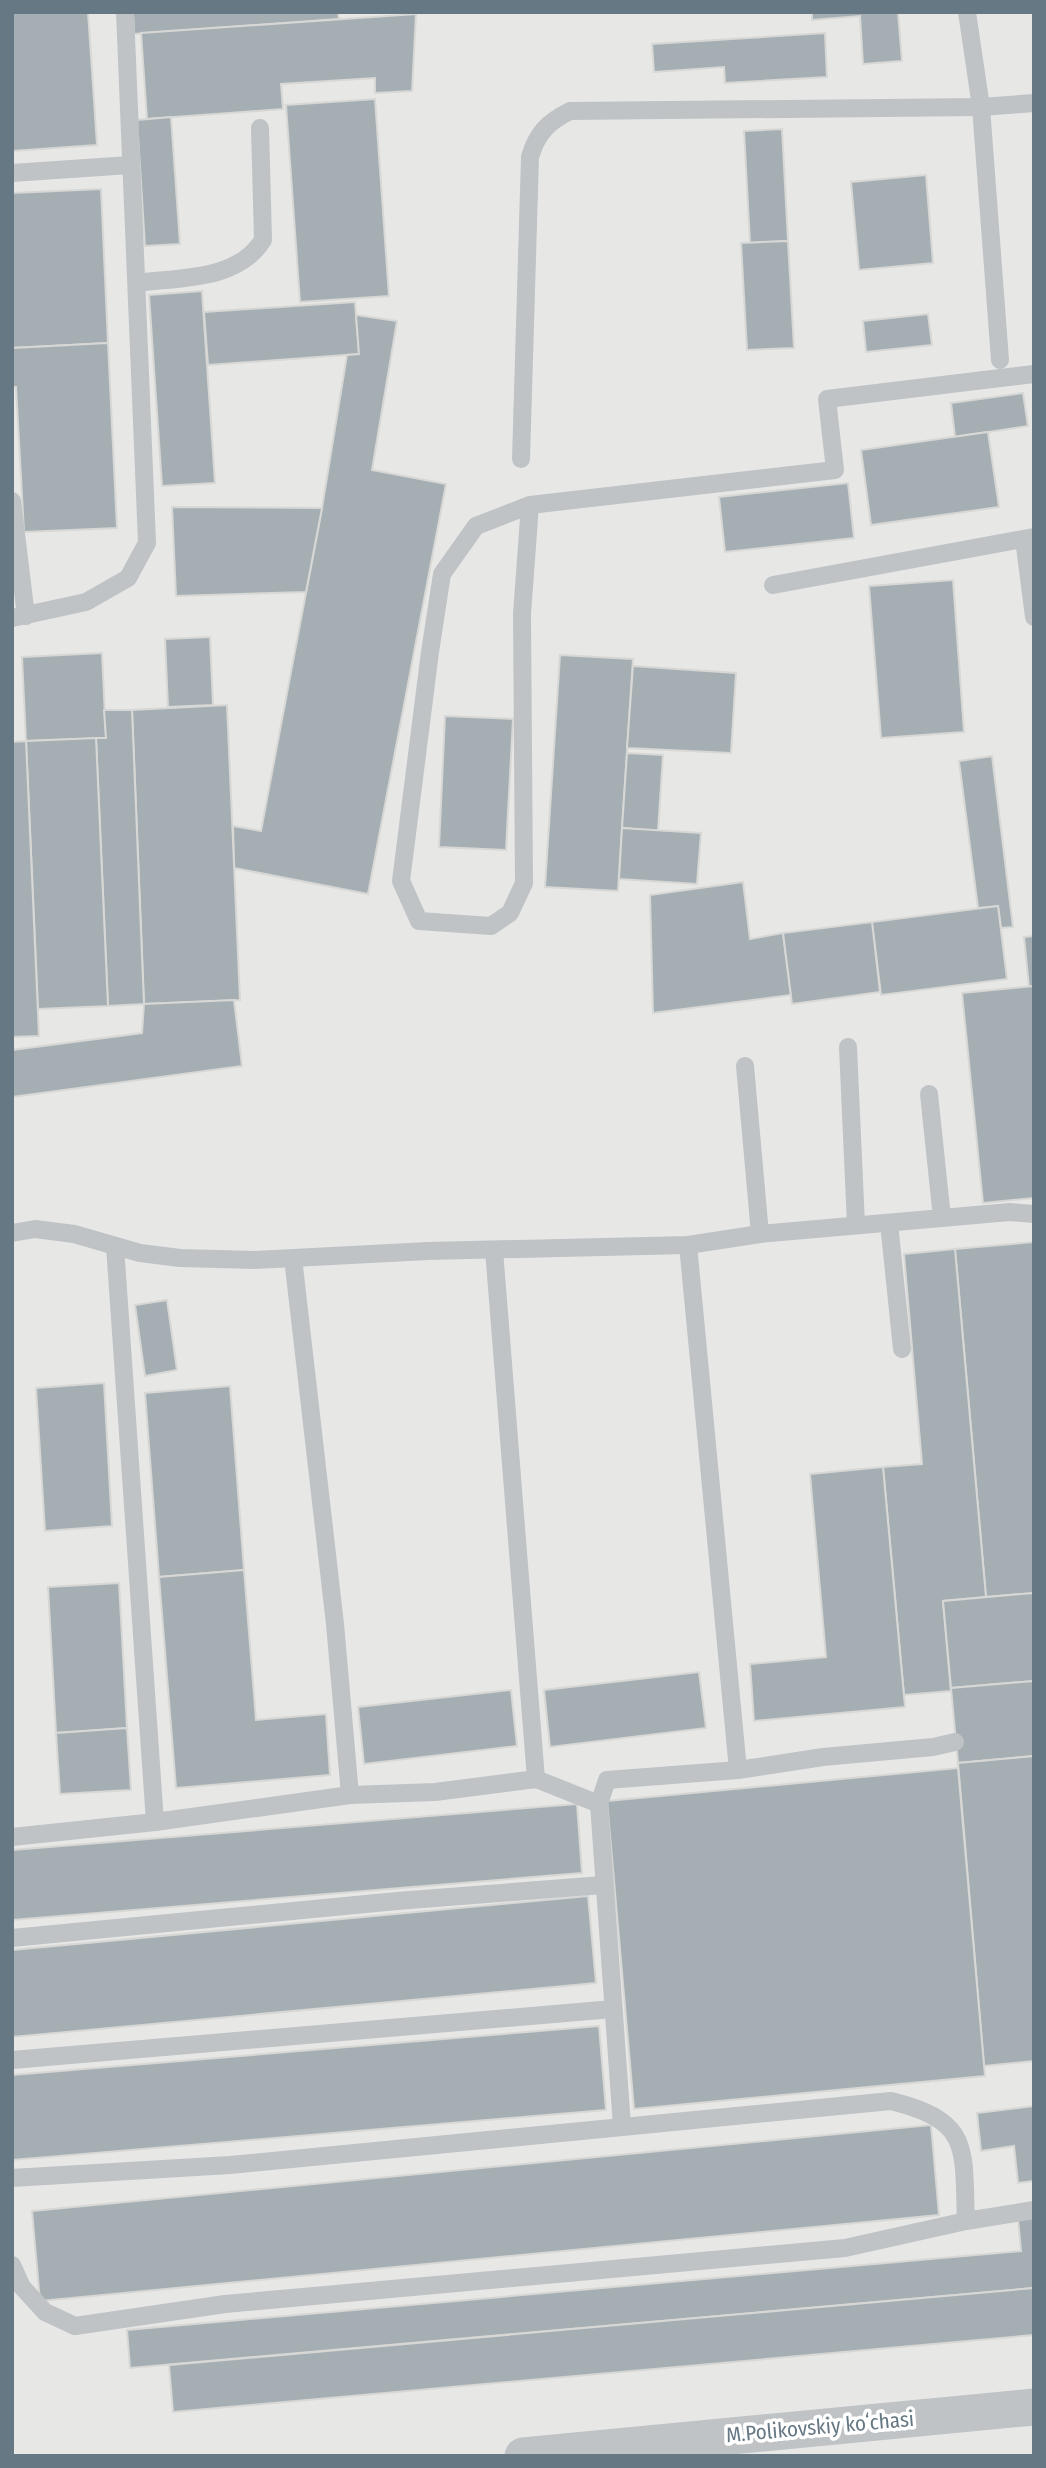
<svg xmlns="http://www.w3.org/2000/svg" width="1046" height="2468" font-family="'Fira Sans Condensed',sans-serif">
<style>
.built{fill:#e7e7e6}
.building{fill:#a5afb3;stroke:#d7d7d5;stroke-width:2}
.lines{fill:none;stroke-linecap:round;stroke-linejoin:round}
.service{stroke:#bfc3c6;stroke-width:18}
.minor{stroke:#bfc3c6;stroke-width:37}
.labels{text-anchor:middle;stroke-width:7;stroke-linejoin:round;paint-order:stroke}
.street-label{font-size:21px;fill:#657883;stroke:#fff}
</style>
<rect width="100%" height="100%" fill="#f6f6f2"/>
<rect class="built" x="12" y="12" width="1022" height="2444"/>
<g class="building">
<polygon points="12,12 88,12 97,145 12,151"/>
<polygon points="133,12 338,12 339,19 134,34"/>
<polygon points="812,12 898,12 902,61 863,64 860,16 812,20"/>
<polygon points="416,14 412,91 375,93 375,78 281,84 283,109 147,119 141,33"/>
<polygon points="825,33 827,77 725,83 724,67 654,72 652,44"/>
<polygon points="375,99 389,296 300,302 286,105"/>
<polygon points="171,117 180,244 145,246 137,120"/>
<polygon points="782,129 788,241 750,243 744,131"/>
<polygon points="926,175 933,263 859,270 851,182"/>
<polygon points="101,189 108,343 12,348 12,193"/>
<polygon points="788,241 794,348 747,350 741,243"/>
<polygon points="202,291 215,483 162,486 149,295"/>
<polygon points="355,302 359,354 208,365 204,312"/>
<polygon points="928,314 932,345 866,352 863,321"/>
<polygon points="356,315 397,321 372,470 446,484 368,894 234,868 233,826 261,831 322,508 347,355 359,354"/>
<polygon points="108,343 117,528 24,532 16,387 12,387 12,348"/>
<polygon points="1023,393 1028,426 955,437 951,403"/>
<polygon points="988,432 999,507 871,525 861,450"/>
<polygon points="848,483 854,538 725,552 719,497"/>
<polygon points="172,507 322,508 306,592 176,596"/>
<polygon points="953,580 964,732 881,738 869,586"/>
<polygon points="210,637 213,705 168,707 165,639"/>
<polygon points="102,653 106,738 26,741 22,657"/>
<polygon points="560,655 633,659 618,891 545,887"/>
<polygon points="633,666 736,673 731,753 627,748"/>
<polygon points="227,705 240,1000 144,1004 132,710"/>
<polygon points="104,710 132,710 144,1004 108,1006 96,738 106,738"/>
<polygon points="445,716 513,719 506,850 439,847"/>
<polygon points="96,738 108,1006 38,1009 26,741"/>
<polygon points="26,741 39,1036 12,1037 12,742"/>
<polygon points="627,753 663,755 658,831 622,828"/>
<polygon points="992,756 1013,927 1001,928 998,906 978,908 959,761"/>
<polygon points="622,828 701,833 697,884 619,879"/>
<polygon points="743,882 750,939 783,933 791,995 653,1013 650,895"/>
<polygon points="998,906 1007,979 881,995 872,922"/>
<polygon points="872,922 880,992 792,1004 783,933"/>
<polygon points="1034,936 1034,986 1029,987 1024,937"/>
<polygon points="1034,986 1034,1198 983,1203 962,993"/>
<polygon points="234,1000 242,1066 12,1097 12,1050 142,1033 144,1004"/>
<polygon points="1034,1242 1034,1605 1033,1593 986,1597 955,1249"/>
<polygon points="955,1249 986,1597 943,1601 951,1691 904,1695 883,1467 922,1464 904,1254"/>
<polygon points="167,1300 177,1370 145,1376 135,1305"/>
<polygon points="104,1383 112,1526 45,1531 36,1388"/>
<polygon points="230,1386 244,1570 159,1577 145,1393"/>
<polygon points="883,1467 905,1707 754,1721 750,1664 826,1657 810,1474"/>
<polygon points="244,1570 256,1720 326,1714 330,1775 176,1788 159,1577"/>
<polygon points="119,1583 127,1728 56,1733 48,1587"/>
<polygon points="1033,1593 1034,1681 951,1688 943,1601"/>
<polygon points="699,1672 706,1728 550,1747 544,1690"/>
<polygon points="1034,1681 1034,1756 958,1763 951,1688"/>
<polygon points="511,1690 517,1746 364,1764 358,1707"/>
<polygon points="127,1728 131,1790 60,1794 56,1733"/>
<polygon points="1034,1756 1034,2061 984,2066 958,1763"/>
<polygon points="958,1768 985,2076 634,2109 607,1801"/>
<polygon points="577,1804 582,1873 12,1920 12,1850"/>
<polygon points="588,1896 596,1983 12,2037 12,1950"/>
<polygon points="599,2026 606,2110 12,2160 12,2075"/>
<polygon points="1034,2106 1034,2181 1018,2183 1014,2146 981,2151 977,2113"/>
<polygon points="931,2125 939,2215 40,2301 32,2211"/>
<polygon points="1034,2218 1034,2288 130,2368 127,2330 1021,2251 1018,2219"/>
<polygon points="1034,2288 1034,2335 173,2412 169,2365"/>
</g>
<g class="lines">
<g class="service">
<polyline points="967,12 981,107 1000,360"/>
<polyline points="12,173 130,165"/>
<path d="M137,283C181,277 237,281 263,240L260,128"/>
<path d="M521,459L530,157C537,133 548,122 570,111L981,107L1034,103"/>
<polyline points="12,501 26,616"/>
<polyline points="530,505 522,614 524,883 510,913 491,926 419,921 401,881 430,652 442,574 476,526 530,505 835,470 827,399 1034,374"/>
<polyline points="1024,539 1034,617"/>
<polyline points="773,585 1034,537"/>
<polyline points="12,618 86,602 128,578 147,543 125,12"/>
<polyline points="848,1047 856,1225"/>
<polyline points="745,1066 760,1234"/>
<polyline points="929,1094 942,1218"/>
<polyline points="889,1223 902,1349"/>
<polyline points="12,1233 35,1229 74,1234 140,1253 180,1258 255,1260 428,1251 688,1245 760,1234 1010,1212 1034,1214"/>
<polyline points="688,1245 738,1770"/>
<polyline points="115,1246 155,1822"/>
<polyline points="494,1250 536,1779"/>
<polyline points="293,1258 335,1624 350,1795"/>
<polyline points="599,1804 607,1780 738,1770 823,1757 933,1747 955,1742"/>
<polyline points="12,1837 155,1822 350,1795 435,1792 536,1779 599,1804 622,2126"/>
<polyline points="12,1938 397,1901 603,1885"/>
<polyline points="12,2060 613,2009"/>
<path d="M12,2178L230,2165L891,2101C972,2121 963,2148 966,2221"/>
<polyline points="12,2265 22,2287 45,2312 75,2326 225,2304 845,2248 966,2221 1034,2210"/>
</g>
<polyline class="minor" points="523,2456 1034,2407"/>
</g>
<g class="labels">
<g class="street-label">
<text transform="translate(820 2427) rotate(-5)" y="7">M.Polikovskiy koʻchasi</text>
</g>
</g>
<rect width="1046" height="2468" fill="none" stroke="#657883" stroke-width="28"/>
</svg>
